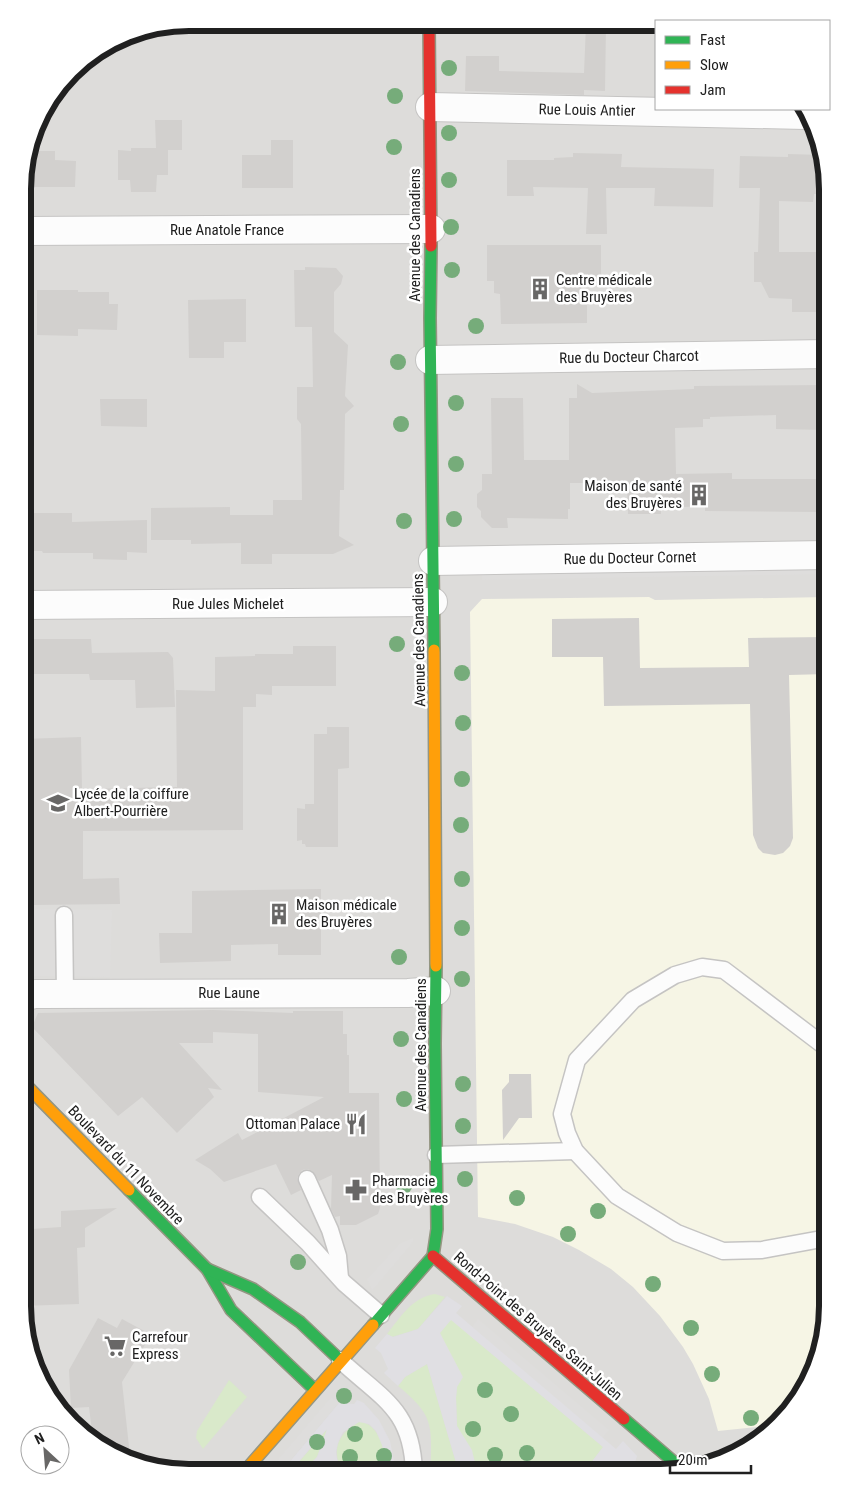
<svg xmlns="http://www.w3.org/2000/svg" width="850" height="1495" font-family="'Roboto Condensed',sans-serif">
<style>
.residential{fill:#dddcda}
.education{fill:#f6f5e5}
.grass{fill:#d9e9ca}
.parking{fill:#dedddc}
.plaza{fill:#e0dfe3}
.building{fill:#d2d0ce}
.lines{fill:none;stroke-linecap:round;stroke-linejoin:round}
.lane-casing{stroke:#c5c4c3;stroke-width:19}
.street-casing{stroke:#c5c4c3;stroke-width:30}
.fast-casing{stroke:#949682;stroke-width:14}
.slow-casing{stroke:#949682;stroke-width:14}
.jam-casing{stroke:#949682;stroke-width:14}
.lane{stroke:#fcfcfc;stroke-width:16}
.street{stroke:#fcfcfc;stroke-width:28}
.fast{stroke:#30b455;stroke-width:11}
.slow{stroke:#ff9f0a;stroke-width:11}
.jam{stroke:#e5322d;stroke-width:11}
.tree{fill:#76ac7a}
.labels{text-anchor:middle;stroke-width:5;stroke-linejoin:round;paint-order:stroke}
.street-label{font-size:15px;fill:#202020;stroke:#fff}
.poi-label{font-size:15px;fill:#202020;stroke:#fff;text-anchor:start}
.rim{fill:none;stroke:#202020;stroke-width:6}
</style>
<rect width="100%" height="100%" fill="#eeece9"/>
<polygon class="residential" points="189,23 656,25 656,109 801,109 819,135 827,189 827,1317 815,1370 793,1407 762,1438 715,1464 661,1472 167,1471 87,1438 57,1407 31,1360 23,1306 24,167 40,115 79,64 125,35"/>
<polygon class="education" points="649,597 655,600 827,597 827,1317 815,1370 793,1407 776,1425 718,1431 709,1399 693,1364 683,1347 660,1316 633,1287 611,1269 579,1250 553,1237 515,1224 478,1217 470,612 482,599"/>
<g class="grass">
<path d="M435,1294L445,1297L418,1329L392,1337L387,1334C400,1318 412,1297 435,1294Z"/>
<polygon points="451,1319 603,1447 584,1472 477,1472 476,1463 457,1426 456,1398 457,1387 440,1333"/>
<path d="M427,1364L457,1466L455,1472H431C431,1426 436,1417 398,1386L405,1377Z"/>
<polygon points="229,1380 247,1397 203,1449 196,1438 197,1431"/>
<path d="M359,1422C379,1422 387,1454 387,1472H338L341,1468C331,1448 340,1432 359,1422Z"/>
<polygon points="329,1427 317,1457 303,1471 291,1471"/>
</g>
<g class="parking">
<polygon points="827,563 827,574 482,580 482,569"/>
<polygon points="35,909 112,910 110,977 34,976"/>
<polygon points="413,1238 413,1241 410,1246 372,1291 367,1279 399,1244"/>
<polygon points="478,1319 609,1430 602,1438 472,1327"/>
<polygon points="331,1397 339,1403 282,1471 268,1471"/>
</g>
<g class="plaza">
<polygon points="447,1296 462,1306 456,1313 616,1449 623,1441 637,1456 632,1472 584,1472 603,1447 451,1320 440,1333 463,1377 457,1387 456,1398 457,1426 472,1450 477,1472 455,1472 457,1466 427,1364 405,1377 398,1386 384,1373 388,1369 381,1353 375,1348 387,1334 393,1337 418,1329"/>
<polygon points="357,1400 364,1403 379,1420 390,1441 396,1472 387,1472 387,1465 382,1445 376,1431 369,1424 359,1422 343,1432 338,1443 336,1452 337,1459 341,1468 338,1472 303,1471 317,1457 327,1429 291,1471 282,1471 339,1403 354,1404"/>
</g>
<g class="building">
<polygon points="586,25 606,25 605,91 584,90 584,95 465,91 466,56 499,56 499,71 584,73"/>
<polygon points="155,120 182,120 182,150 168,150 168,175 157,175 156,192 131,192 130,180 118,180 118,150 131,151 131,148 156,148"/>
<polygon points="271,140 293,140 293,188 242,188 242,155 271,155"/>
<polygon points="32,151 55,151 55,160 76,161 75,187 32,187"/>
<polygon points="573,153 622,154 621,167 714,169 713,207 654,206 655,188 606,188 607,234 586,234 588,188 533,187 534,196 507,196 507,160 554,160 554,158 573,157"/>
<polygon points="788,154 822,155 828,194 814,194 813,202 779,201 779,252 818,252 819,312 792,312 792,299 769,298 761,282 754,282 754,252 758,252 760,188 739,188 740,156 788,157"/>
<polygon points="487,245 601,245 601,284 587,283 587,323 501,324 500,294 494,293 494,281 487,281"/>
<polygon points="305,267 336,268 343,276 341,284 334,292 334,332 348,345 345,396 354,406 345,414 344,490 340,490 339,536 354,545 333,554 272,554 272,564 241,564 241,543 191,544 191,540 151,540 151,508 230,507 230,515 273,515 273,500 302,500 301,424 297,419 297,387 313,387 312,327 295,327 294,270 305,270"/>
<polygon points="37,290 78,290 78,292 109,292 109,304 118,304 117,330 78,329 78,336 37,335"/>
<polygon points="246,299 246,342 224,342 224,358 189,358 188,300"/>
<polygon points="577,384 592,393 694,389 694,386 827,385 827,430 776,429 776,415 710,417 710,419 703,419 703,427 675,428 676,474 732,473 732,479 818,479 819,512 705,511 705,506 661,508 661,514 628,514 627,483 570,483 570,509 568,509 568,519 507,518 508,528 492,528 481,517 481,511 477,507 477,494 482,490 482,474 492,474 491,398 523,398 524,460 569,460 569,398 577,398"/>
<polygon points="100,399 147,399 147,427 101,426"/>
<polygon points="23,513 72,513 72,522 147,520 147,553 127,552 127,560 93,559 93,553 43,553 42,551 23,551"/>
<polygon points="639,618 640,668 749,667 748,638 827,637 827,674 789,675 793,838 790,846 783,853 775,855 763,853 758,848 753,835 750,704 604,706 603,657 552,657 552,619"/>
<polygon points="34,639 91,639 92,653 168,652 173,658 175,707 136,708 135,680 90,680 89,674 34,674"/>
<polygon points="293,646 336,646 336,686 272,686 272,695 256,694 256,707 243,707 243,830 83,831 83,879 119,878 120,904 33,905 32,854 23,854 23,739 81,737 82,789 177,787 176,690 215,691 215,657 255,656 255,654 293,654"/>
<polygon points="327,727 349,727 349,768 338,769 338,847 306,847 305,844 302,844 302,840 297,841 297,808 305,809 305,804 314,804 314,734 327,734"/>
<polygon points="321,889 321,955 278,955 278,944 231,945 231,961 160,963 159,933 192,933 192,891"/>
<polygon points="213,1010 293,1013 293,1011 343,1011 343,1034 347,1034 347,1055 349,1055 349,1093 379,1093 380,1208 378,1214 356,1225 340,1225 340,1216 335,1217 331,1209 332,1175 319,1181 312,1171 308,1169 302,1170 299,1174 297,1178 301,1190 291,1195 276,1164 224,1182 210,1169 195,1160 238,1133 242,1140 324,1097 258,1092 258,1034 213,1032 213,1043 179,1043 222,1090 208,1088 214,1097 177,1133 142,1097 118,1116 32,1027 38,1013"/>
<polygon points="509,1074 531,1074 532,1118 519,1118 503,1140 502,1090 509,1082"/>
<polygon points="117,1208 85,1228 85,1247 77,1248 79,1304 22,1306 23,1266 25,1266 24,1238 33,1237 32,1229 61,1227 61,1211"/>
<polygon points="98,1318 117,1328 122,1319 148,1333 143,1342 146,1343 122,1382 130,1456 93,1440 89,1407 71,1408 69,1370"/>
</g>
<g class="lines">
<g class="lane-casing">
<g id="lane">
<polyline points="64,915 65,994"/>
<polyline points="436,1155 575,1151"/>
<polyline points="307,1179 330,1230 338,1256 340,1278"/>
<polyline points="260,1197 308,1243 344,1283 381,1315"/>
<polyline points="827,1238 762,1250 723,1251 677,1233 617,1196 575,1151 567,1133 562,1114 577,1060 633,1000 675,975 702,967 724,970 827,1048"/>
<path d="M340,1360C382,1399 412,1409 414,1472"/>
</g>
</g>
<g class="street-casing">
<g id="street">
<polyline points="430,107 805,115"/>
<polyline points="24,231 431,229"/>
<polyline points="430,360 827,354"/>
<polyline points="433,561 827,555"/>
<polyline points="23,605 433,602"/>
<polyline points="23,997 35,994 408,993 436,991"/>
</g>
</g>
<g class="fast-casing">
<g id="fast">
<polyline points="431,246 430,318 434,650"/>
<polyline points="129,1190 207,1269 231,1310 315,1390"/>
<polyline points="207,1269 253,1289 300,1322 340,1360"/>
<polyline points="373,1325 433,1256 437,1229 435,1044 436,966"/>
<polyline points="624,1419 682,1469"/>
</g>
</g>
<g class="slow-casing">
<g id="slow">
<polyline points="434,650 436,966"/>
<polyline points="23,1082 129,1190"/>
<polyline points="245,1471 373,1325"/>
</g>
</g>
<g class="jam-casing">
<g id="jam">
<polyline points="429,24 431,246"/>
<polyline points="433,1256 624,1419"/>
</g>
</g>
<use href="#lane" class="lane"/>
<use href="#street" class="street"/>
<use href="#fast" class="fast"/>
<use href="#slow" class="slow"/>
<use href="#jam" class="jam"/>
</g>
<g class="tree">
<circle cx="449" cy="68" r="8"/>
<circle cx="395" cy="96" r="8"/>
<circle cx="449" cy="133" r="8"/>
<circle cx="394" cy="147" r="8"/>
<circle cx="449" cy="180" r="8"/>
<circle cx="451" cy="227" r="8"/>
<circle cx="452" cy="270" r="8"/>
<circle cx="476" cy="326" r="8"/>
<circle cx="398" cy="362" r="8"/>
<circle cx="456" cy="403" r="8"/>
<circle cx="401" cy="424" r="8"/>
<circle cx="456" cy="464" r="8"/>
<circle cx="454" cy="519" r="8"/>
<circle cx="404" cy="521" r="8"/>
<circle cx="397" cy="644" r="8"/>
<circle cx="462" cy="673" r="8"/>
<circle cx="463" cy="723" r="8"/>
<circle cx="462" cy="779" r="8"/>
<circle cx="461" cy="825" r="8"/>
<circle cx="462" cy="879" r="8"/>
<circle cx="462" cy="928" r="8"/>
<circle cx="399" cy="957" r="8"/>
<circle cx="462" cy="979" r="8"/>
<circle cx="401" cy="1039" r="8"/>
<circle cx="463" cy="1084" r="8"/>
<circle cx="404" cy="1099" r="8"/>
<circle cx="463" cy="1126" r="8"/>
<circle cx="465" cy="1179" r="8"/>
<circle cx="404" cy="1186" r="8"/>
<circle cx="517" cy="1198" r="8"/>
<circle cx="598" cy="1211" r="8"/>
<circle cx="568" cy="1234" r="8"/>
<circle cx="298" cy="1262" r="8"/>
<circle cx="653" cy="1284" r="8"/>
<circle cx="691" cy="1328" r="8"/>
<circle cx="712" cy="1374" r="8"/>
<circle cx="485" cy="1390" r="8"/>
<circle cx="344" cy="1396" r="8"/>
<circle cx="511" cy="1414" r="8"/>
<circle cx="751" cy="1418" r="8"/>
<circle cx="473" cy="1429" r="8"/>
<circle cx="355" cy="1434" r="8"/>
<circle cx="317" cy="1442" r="8"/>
<circle cx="527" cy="1453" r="8"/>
<circle cx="495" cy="1455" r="8"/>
<circle cx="384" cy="1456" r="8"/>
<circle cx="350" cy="1457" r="8"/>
</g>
<defs>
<g id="building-bare" transform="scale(1.725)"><path d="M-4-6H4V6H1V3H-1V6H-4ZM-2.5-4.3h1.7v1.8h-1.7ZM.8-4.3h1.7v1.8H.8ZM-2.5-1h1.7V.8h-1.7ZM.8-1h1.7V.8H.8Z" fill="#686766" stroke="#fff" stroke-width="2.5" paint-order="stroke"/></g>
<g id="university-bare" transform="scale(1.725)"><path d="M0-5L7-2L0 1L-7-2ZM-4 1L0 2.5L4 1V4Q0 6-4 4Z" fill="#686766" stroke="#fff" stroke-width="2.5" paint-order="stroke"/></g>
<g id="restaurant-bare" transform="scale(1.725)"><path d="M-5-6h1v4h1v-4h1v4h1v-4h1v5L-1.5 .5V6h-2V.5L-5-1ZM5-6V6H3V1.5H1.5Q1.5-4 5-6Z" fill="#686766" stroke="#fff" stroke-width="2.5" paint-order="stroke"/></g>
<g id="pharmacy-bare" transform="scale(1.725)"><path d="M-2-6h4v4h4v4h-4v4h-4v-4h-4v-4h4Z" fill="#686766" stroke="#fff" stroke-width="2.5" paint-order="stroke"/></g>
<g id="supermarket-bare" transform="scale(1.725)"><path d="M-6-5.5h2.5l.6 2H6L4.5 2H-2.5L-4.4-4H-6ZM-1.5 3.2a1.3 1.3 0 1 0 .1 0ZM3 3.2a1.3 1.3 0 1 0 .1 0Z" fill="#686766" stroke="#fff" stroke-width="2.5" paint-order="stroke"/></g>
</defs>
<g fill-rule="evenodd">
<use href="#building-bare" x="540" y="289"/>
<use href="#building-bare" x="699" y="495"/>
<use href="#university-bare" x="58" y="803"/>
<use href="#building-bare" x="279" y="914"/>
<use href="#restaurant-bare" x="356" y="1124"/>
<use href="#pharmacy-bare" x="356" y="1190"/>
<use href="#supermarket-bare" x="115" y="1346"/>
</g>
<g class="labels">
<g class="street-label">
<text transform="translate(587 110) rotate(1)" y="5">Rue Louis Antier</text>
<text x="227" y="235">Rue Anatole France</text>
<text transform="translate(415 235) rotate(-90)" y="5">Avenue des Canadiens</text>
<text transform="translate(629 357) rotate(-1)" y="5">Rue du Docteur Charcot</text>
<text transform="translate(630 558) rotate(-1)" y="5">Rue du Docteur Cornet</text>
<text x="228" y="609">Rue Jules Michelet</text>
<text transform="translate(419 640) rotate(-91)" y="5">Avenue des Canadiens</text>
<text x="229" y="998">Rue Laune</text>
<text transform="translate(421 1045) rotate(-90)" y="5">Avenue des Canadiens</text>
<text transform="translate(126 1165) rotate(46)" y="5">Boulevard du 11 Novembre</text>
<text transform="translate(538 1326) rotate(41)" y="5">Rond-Point des Bruyères Saint-Julien</text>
</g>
<g class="poi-label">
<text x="556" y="285">Centre médicale<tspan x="556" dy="17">des Bruyères</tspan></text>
<text x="682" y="491" text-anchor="end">Maison de santé<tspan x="682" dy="17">des Bruyères</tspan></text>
<text x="74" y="799">Lycée de la coiffure<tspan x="74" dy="17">Albert-Pourrière</tspan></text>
<text x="296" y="910">Maison médicale<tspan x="296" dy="17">des Bruyères</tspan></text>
<text x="340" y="1129" text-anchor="end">Ottoman Palace</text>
<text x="372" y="1186">Pharmacie<tspan x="372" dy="17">des Bruyères</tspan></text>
<text x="132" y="1342">Carrefour<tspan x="132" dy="17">Express</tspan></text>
</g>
</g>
<path d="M0 0H850V1495H0ZM189 31H661A158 158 0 0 1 819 189V1306A158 158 0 0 1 661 1464H189A158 158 0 0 1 31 1306V189A158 158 0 0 1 189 31Z" fill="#fff" fill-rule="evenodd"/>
<path class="rim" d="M189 31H661A158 158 0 0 1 819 189V1306A158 158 0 0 1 661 1464H189A158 158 0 0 1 31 1306V189A158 158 0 0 1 189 31Z"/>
<rect x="655" y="20" width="175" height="90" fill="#ffffff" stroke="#a6a6a6"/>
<rect x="665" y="36" width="25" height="8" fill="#30b455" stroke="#a6a6a6"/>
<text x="700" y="45" font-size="15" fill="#202020">Fast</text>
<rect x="665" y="61" width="25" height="8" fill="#ff9f0a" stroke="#a6a6a6"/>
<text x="700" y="70" font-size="15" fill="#202020">Slow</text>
<rect x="665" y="86" width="25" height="8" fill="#e5322d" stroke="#a6a6a6"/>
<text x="700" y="95" font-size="15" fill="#202020">Jam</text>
<g transform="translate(45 1450) rotate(334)"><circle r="24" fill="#ffffff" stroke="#a6a6a6"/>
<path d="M0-4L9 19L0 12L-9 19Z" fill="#686766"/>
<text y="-8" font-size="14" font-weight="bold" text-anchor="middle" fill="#202020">N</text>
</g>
<path d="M670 1465v8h81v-8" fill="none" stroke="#202020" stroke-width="2.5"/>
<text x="678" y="1465" font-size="15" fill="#202020" stroke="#ffffff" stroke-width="4" paint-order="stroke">20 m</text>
</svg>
